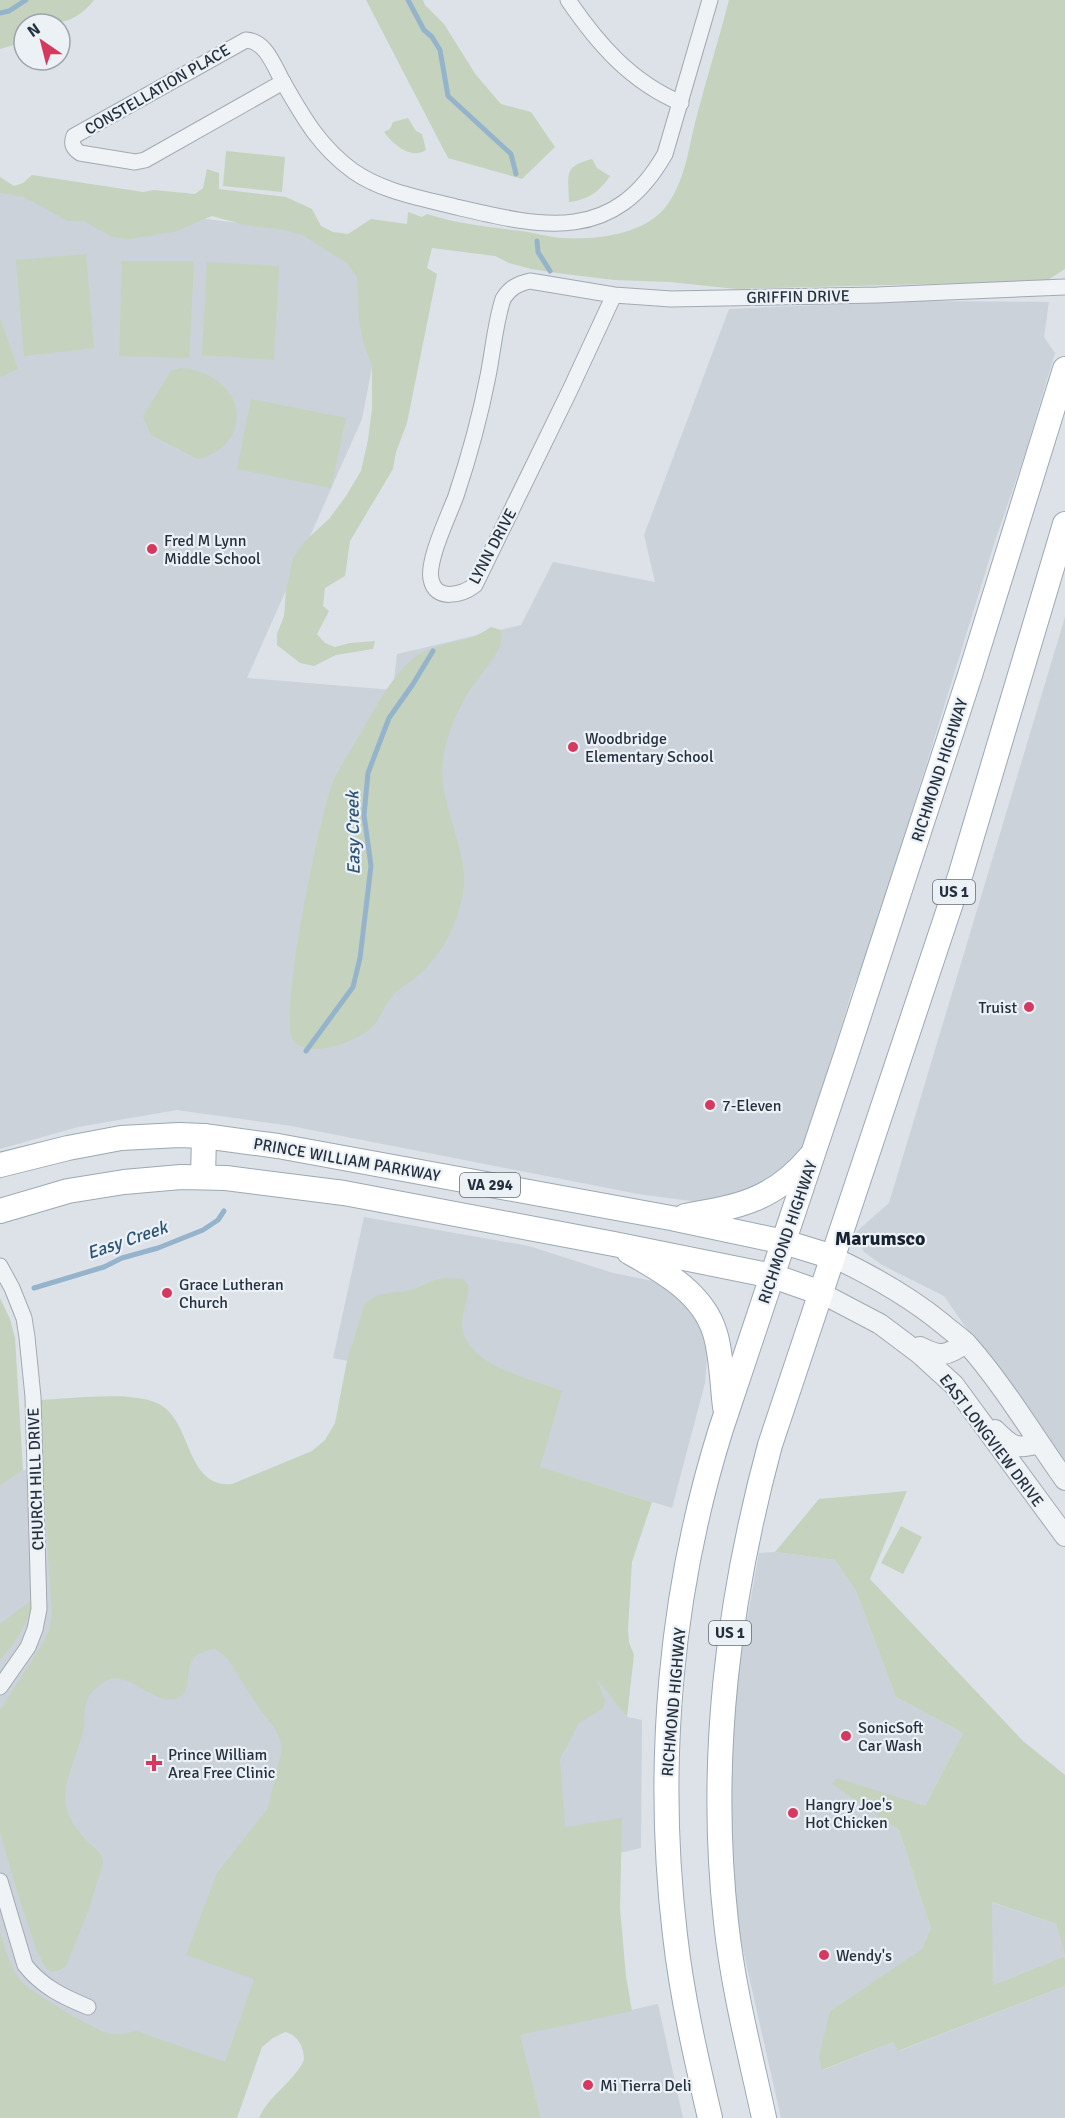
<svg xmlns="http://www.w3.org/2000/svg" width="1065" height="2118" font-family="Signika,sans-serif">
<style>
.built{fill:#cbd2da}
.green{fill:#c5d2be;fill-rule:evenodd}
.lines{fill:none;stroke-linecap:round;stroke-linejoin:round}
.stream{stroke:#95b4cb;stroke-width:5}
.minor-casing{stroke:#a2a9b2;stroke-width:17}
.tertiary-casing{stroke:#a2a9b2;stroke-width:22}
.primary-casing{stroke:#9ca8b4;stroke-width:26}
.minor{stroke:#f0f3f6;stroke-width:15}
.tertiary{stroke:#f0f3f6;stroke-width:20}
.primary{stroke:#fff;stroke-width:24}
.poi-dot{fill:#d6395f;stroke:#ecf1f6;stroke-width:2}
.labels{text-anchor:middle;stroke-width:4.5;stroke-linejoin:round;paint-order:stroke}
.shield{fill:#ecf1f6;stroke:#616b76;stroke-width:1.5}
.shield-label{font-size:15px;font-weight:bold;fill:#26313f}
.street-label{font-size:16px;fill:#26313f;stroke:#ecf1f6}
.poi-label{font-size:16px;fill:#26313f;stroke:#ecf1f6;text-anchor:start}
.water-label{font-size:18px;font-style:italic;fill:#2d5476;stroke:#ecf1f6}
.quarter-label{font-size:20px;font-weight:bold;fill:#182230;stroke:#ecf1f6}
</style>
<rect width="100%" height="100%" fill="#dde2e8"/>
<g class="built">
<polygon points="0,193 396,243 362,419 247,678 393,690 397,654 521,625 553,562 655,582 644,535 729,309 912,301 1049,302 1044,337 1055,353 1025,454 995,541 872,941 852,991 803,1151 775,1185 698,1202 638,1194 291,1126 177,1110 78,1127 0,1149"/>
<polygon points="1065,617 1065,1470 944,1296 882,1265 864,1252 856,1232 889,1203"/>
<polygon points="364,1217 529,1246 613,1273 658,1282 668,1287 697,1315 708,1348 705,1383 672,1508 539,1467 561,1391 462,1383 333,1358"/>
<polygon points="56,1468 436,1611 219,2118 0,2101 0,1486 23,1470"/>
<polygon points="775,1552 835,1560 856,1591 896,1697 963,1733 925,1806 899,1830 931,1929 923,1949 830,2011 823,2070 893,2042 899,2051 1065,1986 1065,2118 781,2118 739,1932 731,1876 729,1820 734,1692 759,1553"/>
<polygon points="510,1566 627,1717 642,1720 641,1848 360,1913"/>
<polygon points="991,1902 1056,1924 1065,1956 993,1985"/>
<polygon points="658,2004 683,2118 541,2118 519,2035"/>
</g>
<g class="green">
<path d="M0,0H94C74,26 53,24 24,24V42L0,49Z"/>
<polygon points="366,0 423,0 425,5 444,24 476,75 501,104 531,112 555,147 522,179 448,158"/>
<path d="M729,0H1065V269L1046,281L736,289L670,282L614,280L557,273L531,269L509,263L495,256L432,248L427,268L437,274L407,423L396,452L393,469L350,541L345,576L325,588L323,606L329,611L317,634L325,643L335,647L350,643L375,641L373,649L336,655L314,666L300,663L277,645V634L284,616L286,591L293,558L305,541L329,519L346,496L361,471L368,440L372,409V365L364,345L359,320L357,277L347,263L302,235L285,230L245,225L212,216L174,232L130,239L112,237L83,221H68L24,197L0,193V177L14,186L23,183L32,175L143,192L154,190L195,194L203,188L207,169L219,173V189L286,197L312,209L321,226L333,232L348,234L371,219L407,224L408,212L422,217L427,214C458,224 489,227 521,231C535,233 548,237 562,238C595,240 641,235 664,209C685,184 688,150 696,119C706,79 719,40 729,0Z"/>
<path d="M408,118L416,131L422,134L426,150C410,160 393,144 384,132L390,129L393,122Z"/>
<polygon points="226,151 285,157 282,192 223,186"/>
<path d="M592,159L597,168L610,176C599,192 588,200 569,202C569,174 562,167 592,159Z"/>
<polygon points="86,254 94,348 24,356 16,260"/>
<polygon points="122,261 194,261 189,358 119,356"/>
<polygon points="207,262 279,266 274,360 202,355"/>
<polygon points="0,318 18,369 0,377"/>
<path d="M180,368C244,372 259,443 198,459L151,435L143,416L171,371Z"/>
<polygon points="251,399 346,418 331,488 237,469"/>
<path d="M491,627L501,630C501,635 501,641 500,646C494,661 477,678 468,693C456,712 446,737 443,760C437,809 474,853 461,902C458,916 451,933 444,945C435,958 425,971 413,980C408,984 401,987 396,992C386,1001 382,1016 373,1026C359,1041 308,1061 293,1040C278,1017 320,814 333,782C339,768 348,755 356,741C372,715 385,686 407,664C433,638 462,648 491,627Z"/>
<path d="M447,1278L462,1279L468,1284C470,1297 462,1311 462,1325C464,1365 531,1379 562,1391L540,1467L652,1502L632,1562L628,1630L629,1642L634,1655L627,1717L596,1678L605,1700L603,1708L579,1723L560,1759L565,1827L622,1818L620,1909L626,1976L632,2011L520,2035L541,2118H259C269,2095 294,2082 304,2060C304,2047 298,2035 285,2032L273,2038L262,2047L237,2118H0V1932C5,1949 10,1968 22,1982C32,1993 90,2027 105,2032C115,2036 126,2034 136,2031L225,2062L254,1979L186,1955L217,1873L268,1808L281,1753L282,1746L276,1730L261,1711L227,1658L215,1649C173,1654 199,1689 178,1698C160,1707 134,1677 114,1678C105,1679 94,1689 89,1696C83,1706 85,1721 83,1732C78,1753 61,1785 66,1807C69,1819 79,1834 88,1842C95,1849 102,1852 103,1863L89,1909L66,1966L60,1970L52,1972L46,1968L37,1952L17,1891L0,1832V1710L43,1643L49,1631L52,1614L38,1400C69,1399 132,1390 159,1404C193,1422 185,1488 232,1484L312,1451L325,1440L335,1423L347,1361L365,1303C383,1290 391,1294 410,1290C424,1287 432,1278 447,1278Z"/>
<polygon points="0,1298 10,1319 15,1338 23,1470 0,1486"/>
<path d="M907,1491L870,1579L1023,1741L1065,1775V1986L898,2051L893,2042L822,2070L819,2056L830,2011L922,1949L931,1929L899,1830L832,1784L837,1778L925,1806L963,1733L896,1697L856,1591L835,1560L775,1552L819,1499ZM992,1902L1056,1924L1065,1956L993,1985Z"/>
<polygon points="901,1526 922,1537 903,1574 881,1563"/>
<path d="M33,1599C29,1624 15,1642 0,1661V1624Z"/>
</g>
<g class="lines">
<g class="stream">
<polyline points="408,0 424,30 432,37 440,50 448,96 511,154 516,174"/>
<polyline points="0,13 9,11 26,0"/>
<polyline points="537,241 538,252 550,271"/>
<polyline points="306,1051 353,987 360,958 371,866 364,815 368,773 389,718 413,684 433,651"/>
<polyline points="34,1288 104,1267 122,1258 158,1248 203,1230 218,1220 224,1211"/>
</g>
<g class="minor-casing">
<g id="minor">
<path d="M568,0C598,44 631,82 681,103"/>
<path d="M246,40C266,41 274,66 283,82L145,160L135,162L80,153C73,148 71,144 74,136Z"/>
<path d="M283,82C303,117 319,146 353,171C383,192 421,198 456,207C542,227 613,245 665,154L710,0"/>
<path d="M614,295L570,390L475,585C462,595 435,602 431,579C427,560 449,515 456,496C469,457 480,417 488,376C493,351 495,324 503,299C510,288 517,284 530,281L614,295L671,299L877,295L1065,287"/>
<polyline points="0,1266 12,1288 24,1318 27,1337 33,1397 39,1609 35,1629 28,1647 0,1687"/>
<path d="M0,1881L25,1965C42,1987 64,1997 88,2007"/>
</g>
</g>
<g class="tertiary-casing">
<g id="tertiary">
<path d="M833,1257C873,1276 909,1296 943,1324C951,1331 960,1337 968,1345C1004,1386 1033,1435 1065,1480"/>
<polyline points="821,1293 880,1324 920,1354 954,1385 1065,1536"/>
<path d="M920,1347C942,1358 945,1356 966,1343"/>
<path d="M995,1430C1012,1447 1016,1450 1039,1443"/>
</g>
</g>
<g class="primary-casing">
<g id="primary">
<polyline points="0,1165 68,1148 121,1138 179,1135 204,1136 278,1146 671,1218 784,1242 833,1257"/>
<polyline points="203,1177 204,1136"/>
<polyline points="0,1211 68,1191 124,1182 181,1177 226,1178 344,1193 614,1244 773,1276 821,1293"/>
<path d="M685,1216C738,1207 774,1200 810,1157"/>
<path d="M629,1252C663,1271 703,1293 715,1333C722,1356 722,1383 725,1407"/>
<path d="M710,2118C696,2058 682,1997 675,1935C655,1766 670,1591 721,1429L846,1055L970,675L1065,369"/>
<path d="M764,2118C750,2053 733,1988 726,1922C708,1759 728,1601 770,1445L961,873L1065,524"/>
</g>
</g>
<use href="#minor" class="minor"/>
<use href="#tertiary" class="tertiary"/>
<use href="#primary" class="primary"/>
</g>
<g class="poi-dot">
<circle cx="152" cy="549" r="6"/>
<circle cx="573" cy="747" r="6"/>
<circle cx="1029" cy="1007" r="6"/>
<circle cx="710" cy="1105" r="6"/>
<circle cx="167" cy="1293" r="6"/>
<circle cx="846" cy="1736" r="6"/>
<path d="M151 1754h6v6h6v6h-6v6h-6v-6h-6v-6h6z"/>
<circle cx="793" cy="1813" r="6"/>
<circle cx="824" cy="1955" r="6"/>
<circle cx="588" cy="2085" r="6"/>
</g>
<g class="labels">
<g class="shield">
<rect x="933" y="880" width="42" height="24" rx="4.5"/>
<rect x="460" y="1173" width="60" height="24" rx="4.5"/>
<rect x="709" y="1621" width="42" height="24" rx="4.5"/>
</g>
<g class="shield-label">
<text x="954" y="897">US 1</text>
<text x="490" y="1190">VA 294</text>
<text x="730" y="1638">US 1</text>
</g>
<g class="street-label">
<text transform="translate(157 89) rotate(-30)" y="6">CONSTELLATION PLACE</text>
<text transform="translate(798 296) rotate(-1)" y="6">GRIFFIN DRIVE</text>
<text transform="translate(492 546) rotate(-62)" y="6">LYNN DRIVE</text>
<text transform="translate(939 770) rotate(-72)" y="6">RICHMOND HIGHWAY</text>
<text transform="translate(347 1159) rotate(10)" y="6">PRINCE WILLIAM PARKWAY</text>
<text transform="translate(787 1232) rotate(-71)" y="6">RICHMOND HIGHWAY</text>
<text transform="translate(992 1440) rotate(53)" y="6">EAST LONGVIEW DRIVE</text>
<text transform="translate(35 1479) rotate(-92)" y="6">CHURCH HILL DRIVE</text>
<text transform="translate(673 1702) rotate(-85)" y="6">RICHMOND HIGHWAY</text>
</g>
<g class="poi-label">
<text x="164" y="546">Fred M Lynn<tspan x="164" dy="18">Middle School</tspan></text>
<text x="585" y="744">Woodbridge<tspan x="585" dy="18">Elementary School</tspan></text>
<text x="1017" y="1013" text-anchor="end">Truist</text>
<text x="722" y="1111">7-Eleven</text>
<text x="179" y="1290">Grace Lutheran<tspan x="179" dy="18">Church</tspan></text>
<text x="858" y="1733">SonicSoft<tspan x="858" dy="18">Car Wash</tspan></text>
<text x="168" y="1760">Prince William<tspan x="168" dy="18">Area Free Clinic</tspan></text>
<text x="805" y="1810">Hangry Joe's<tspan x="805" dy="18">Hot Chicken</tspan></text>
<text x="836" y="1961">Wendy's</text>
<text x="600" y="2091">Mi Tierra Deli</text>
</g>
<g class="water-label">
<text transform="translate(353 833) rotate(-91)" y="6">Easy Creek</text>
<text transform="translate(127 1240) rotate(-19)" y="6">Easy Creek</text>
</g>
<g class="quarter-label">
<text x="880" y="1245">Marumsco</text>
</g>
</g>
<g transform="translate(42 42) rotate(325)"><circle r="28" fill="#ecf1f6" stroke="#9da4ad" stroke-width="1.5"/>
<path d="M0-4.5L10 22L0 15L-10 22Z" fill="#d6395f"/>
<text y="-9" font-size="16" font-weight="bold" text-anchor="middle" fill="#26313f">N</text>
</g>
</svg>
